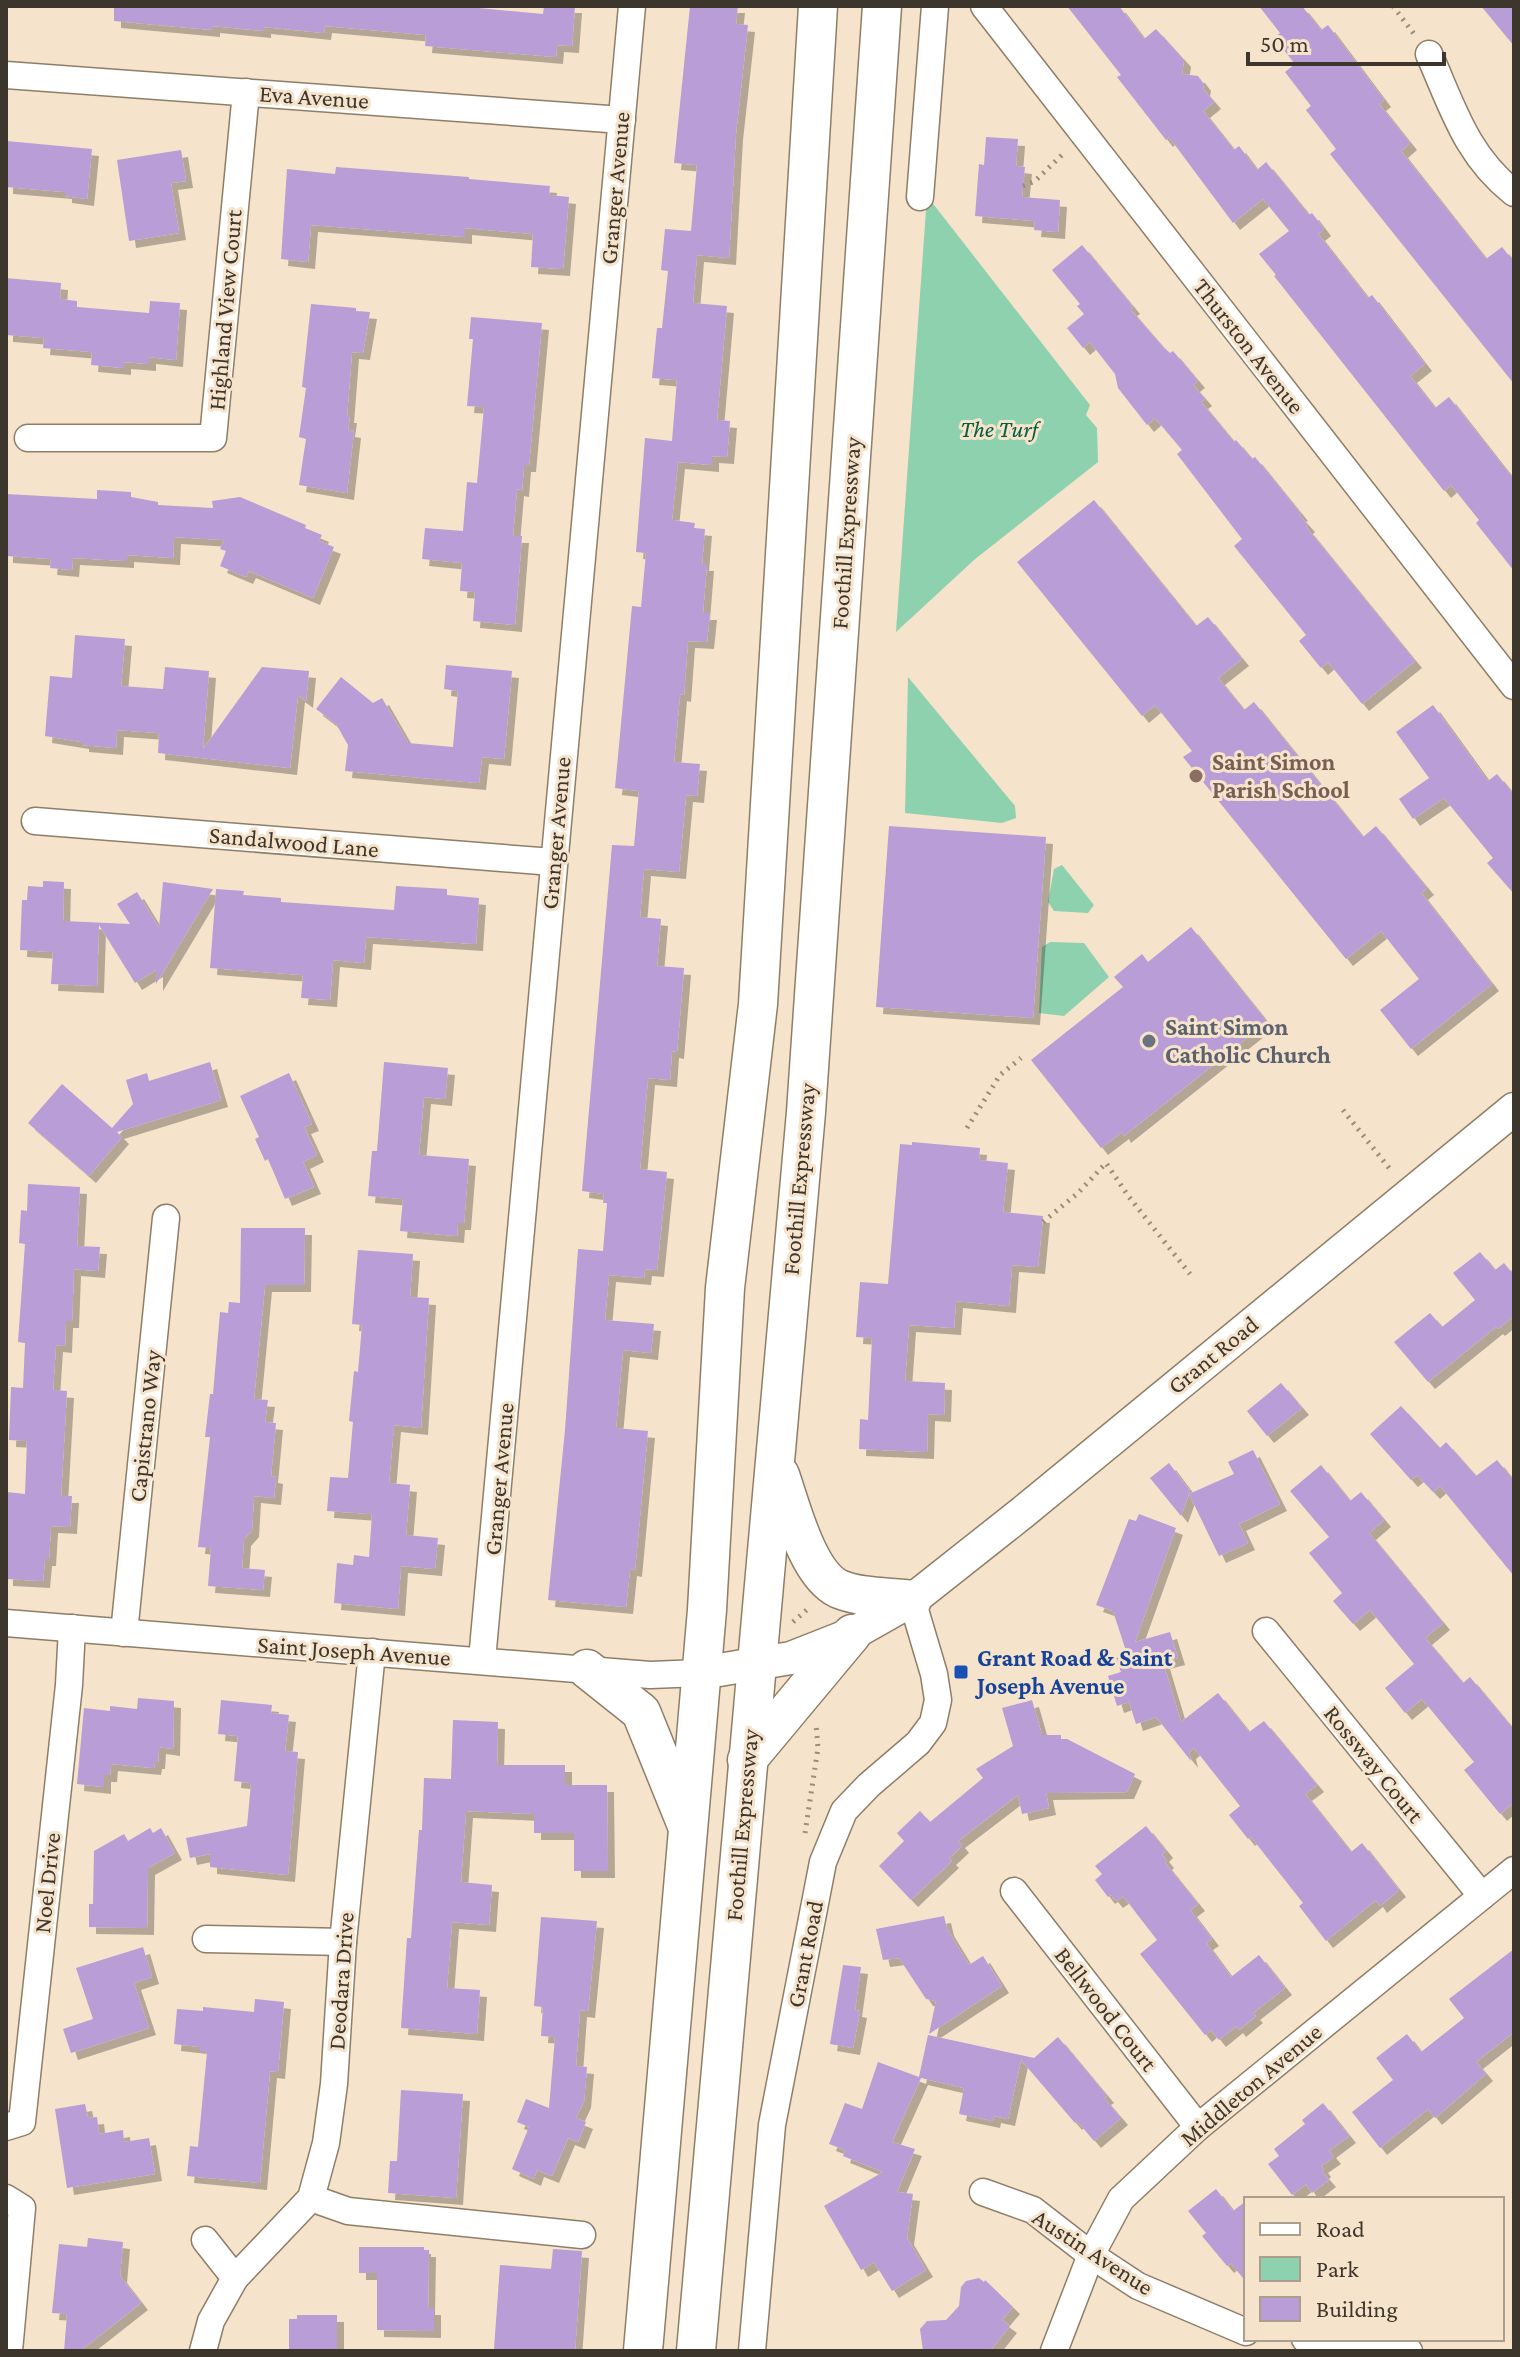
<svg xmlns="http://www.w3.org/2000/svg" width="1520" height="2357" font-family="'Crimson Pro',serif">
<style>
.green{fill:#8ed1af}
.building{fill:#b89dd6;filter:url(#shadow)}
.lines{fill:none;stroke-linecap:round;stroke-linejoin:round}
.minor-casing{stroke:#8e7e68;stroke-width:29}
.major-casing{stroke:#8e7e68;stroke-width:35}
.highway-casing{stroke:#8e7e68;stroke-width:41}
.path{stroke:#9a8d7c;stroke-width:5;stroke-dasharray:2 6;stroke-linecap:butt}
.minor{stroke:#fff;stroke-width:26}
.major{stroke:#fff;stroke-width:32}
.highway{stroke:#fff;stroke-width:38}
.education-dot{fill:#8d6e63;stroke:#f6e3cb;stroke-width:3}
.worship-dot{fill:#6b7280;stroke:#f6e3cb;stroke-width:3}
.transit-dot{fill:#1a4fb4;stroke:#f6e3cb;stroke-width:3}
.labels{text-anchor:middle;stroke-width:6;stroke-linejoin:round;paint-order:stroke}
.street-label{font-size:24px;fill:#3d362d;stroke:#f6e3cb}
.park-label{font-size:24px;font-style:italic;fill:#025e3f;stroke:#f6e3cb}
.education-label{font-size:24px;font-weight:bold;fill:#785e54;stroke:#f6e3cb;text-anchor:start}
.worship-label{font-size:24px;font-weight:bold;fill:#5b616d;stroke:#f6e3cb;text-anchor:start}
.transit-label{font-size:24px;font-weight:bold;fill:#164399;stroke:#f6e3cb;text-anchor:start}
</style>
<defs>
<filter id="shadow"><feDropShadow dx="7" dy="7" stdDeviation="0" flood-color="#0004"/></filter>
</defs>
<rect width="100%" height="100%" fill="#f6e3cb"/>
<g class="green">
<polygon points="927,196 1090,405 1086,415 1097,428 1098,462 974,560 896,632"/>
<polygon points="908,677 1015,806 1016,818 1002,823 905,813"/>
<polygon points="1062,865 1094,905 1088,913 1054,911 1048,902 1054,869"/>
<polygon points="1050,942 1084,943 1109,977 1064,1016 1039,1013 1042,947"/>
</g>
<g class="building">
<polygon points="114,6 457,6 543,14 544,6 575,6 572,46 557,45 556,57 425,46 426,35 325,26 324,33 264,27 264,31 213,26 213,30 114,21"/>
<polygon points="690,6 738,6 736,24 748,25 736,133 729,258 697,255 693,303 727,306 717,420 730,421 727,457 712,456 712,465 678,462 672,520 695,523 694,528 705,529 702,564 707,564 703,613 710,613 707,642 688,641 684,695 680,694 674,762 700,764 697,796 686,795 679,872 644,869 640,917 661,919 657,966 684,968 677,1052 672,1051 670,1080 648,1078 640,1169 667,1172 657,1270 645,1269 644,1278 609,1275 605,1320 654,1324 651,1353 623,1350 616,1428 648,1431 635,1570 630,1569 626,1607 548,1600 565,1430 578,1249 603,1251 607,1203 603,1203 604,1194 582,1191 612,845 634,846 639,791 615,788 632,606 641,607 646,553 636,552 645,438 672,441 677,380 652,378 657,328 662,328 668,271 661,270 665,229 691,231 697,165 674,163"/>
<polygon points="1067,6 1119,6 1144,39 1156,29 1184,60 1182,74 1198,76 1204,84 1203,89 1214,102 1203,111 1234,150 1239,146 1257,170 1266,162 1309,215 1312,213 1324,229 1318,234 1368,298 1372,295 1425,364 1410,376 1435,408 1449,397 1514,480 1514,571 1476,523 1479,520 1451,485 1444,491 1274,276 1276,275 1259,254 1289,231 1263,199 1233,223 1169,137 1166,140 1117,77 1121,75"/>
<polygon points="1259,6 1302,6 1321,30 1328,25 1384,100 1379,104 1410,143 1401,151 1486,259 1502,247 1514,262 1514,384 1330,154 1336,149 1306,110 1311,106 1285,72 1295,64 1274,38 1280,33"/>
<polygon points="1481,6 1514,6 1514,46"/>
<polygon points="986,137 1018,139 1016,166 1025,167 1022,197 1060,200 1058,232 1034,230 1035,221 975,216 979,164 984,165"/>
<polygon points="7,141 92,149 87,199 65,196 65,192 6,187"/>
<polygon points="181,150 186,181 171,183 179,233 129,241 117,160"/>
<polygon points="336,167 469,177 469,179 550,186 549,195 569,197 563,269 531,267 533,234 465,228 465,237 311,225 308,262 281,259 287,169 335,174"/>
<polygon points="1082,245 1133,307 1130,309 1162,346 1170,353 1173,351 1198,381 1193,385 1205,399 1201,402 1234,442 1236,440 1252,459 1255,457 1301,514 1299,515 1308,525 1306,527 1415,661 1362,704 1328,662 1321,668 1299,641 1306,635 1234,546 1242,539 1177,454 1182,450 1155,418 1147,425 1118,388 1115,374 1090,342 1083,348 1067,328 1084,314 1077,306 1080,304 1052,270"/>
<polygon points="6,278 61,283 60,299 77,301 77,307 149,313 150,301 180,303 176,360 149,357 149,364 124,362 124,368 91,365 92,352 43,348 44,338 6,335"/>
<polygon points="311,304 356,308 356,311 370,312 363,353 352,352 347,416 350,416 348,430 354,431 347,493 299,485 306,439 299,437 306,388 302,387"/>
<polygon points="471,317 542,323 529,465 524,465 522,490 517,489 513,536 522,536 515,625 473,621 475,592 460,591 462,563 422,559 425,528 463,531 467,482 477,483 484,407 467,406 473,339 469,339"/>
<polygon points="97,490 131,492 131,497 158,502 158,505 213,508 212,501 240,497 306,525 305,528 322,535 319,541 334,547 313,598 249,571 246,577 220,566 226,551 220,549 224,540 174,537 173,558 127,555 127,561 73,558 72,570 50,568 51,559 6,556 6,494 97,499"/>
<polygon points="1094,500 1196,626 1208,617 1242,659 1218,678 1244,710 1254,702 1363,837 1376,826 1427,888 1421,893 1492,984 1411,1049 1380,1010 1419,979 1381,931 1346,959 1183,757 1192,751 1155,705 1142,716 1017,562"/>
<polygon points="75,635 125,639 121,686 163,689 165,667 209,671 203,749 262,667 309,671 306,701 298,695 290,768 158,753 159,733 117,730 116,748 82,745 82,742 45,736 50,676 72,678"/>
<polygon points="446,665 512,671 504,759 482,757 479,783 345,771 348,745 336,724 316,709 341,677 373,703 382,698 408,743 453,747 458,691 444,689"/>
<polygon points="1433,705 1488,781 1497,774 1514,795 1514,894 1487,863 1493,858 1444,798 1413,819 1399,799 1429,778 1396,732"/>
<polygon points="889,826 1046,837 1033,1018 876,1007"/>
<polygon points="43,881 64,882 63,921 130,924 117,904 137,892 159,928 163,882 213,889 156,984 156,970 135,983 99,925 97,986 51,984 53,952 20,950 22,900 27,900 28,886 43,887"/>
<polygon points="396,886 447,889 447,895 479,898 476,944 366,937 364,963 333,960 330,1000 301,998 303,975 210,968 216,889 244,891 243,895 281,898 281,902 394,910"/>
<polygon points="1191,927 1267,1022 1124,1136 1122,1132 1101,1148 1031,1060 1123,987 1114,977 1142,954 1148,962"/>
<polygon points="210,1062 221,1100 117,1132 122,1137 89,1176 28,1123 62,1084 112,1128 133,1104 126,1080 147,1073 149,1081"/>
<polygon points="384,1062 448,1068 445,1099 424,1097 419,1155 469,1159 464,1223 458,1223 457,1236 400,1231 403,1199 368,1196 372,1151 377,1151"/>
<polygon points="289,1073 312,1124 304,1127 317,1155 303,1162 314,1187 285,1199 268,1159 265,1161 255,1139 259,1137 240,1096"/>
<polygon points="912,1142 980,1148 979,1160 1008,1163 1003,1212 1043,1216 1038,1267 1012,1265 1009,1306 956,1301 954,1328 909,1325 905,1381 945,1383 944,1415 928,1414 927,1452 859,1449 860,1419 868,1420 872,1338 856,1337 860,1282 888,1284 900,1144 912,1145"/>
<polygon points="28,1184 80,1187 77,1246 100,1247 98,1271 74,1269 72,1321 66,1321 65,1346 56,1345 53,1390 67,1391 61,1496 72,1496 70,1527 51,1526 49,1559 45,1559 43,1581 6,1579 6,1492 25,1494 27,1441 9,1440 11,1387 23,1388 25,1343 18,1342 25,1244 19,1243 21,1210 27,1211"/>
<polygon points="241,1228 305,1228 304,1285 265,1285 254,1399 268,1400 265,1422 276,1423 271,1476 276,1477 274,1498 254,1496 252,1530 244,1539 242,1568 265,1570 263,1590 208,1586 211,1548 198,1547 210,1437 205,1437 210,1394 213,1394 220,1312 228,1313 229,1302 240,1303"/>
<polygon points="358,1250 413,1254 410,1297 429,1298 421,1428 394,1425 389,1483 410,1485 406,1535 438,1538 435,1569 401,1566 398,1609 334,1603 337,1563 353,1565 354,1555 369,1557 372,1514 327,1511 330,1477 348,1478 353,1422 349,1421 354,1371 358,1372 362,1325 352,1324"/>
<polygon points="1480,1252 1495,1270 1504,1263 1514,1275 1514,1316 1498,1329 1496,1327 1428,1382 1394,1342 1430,1313 1442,1327 1475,1300 1453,1273"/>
<polygon points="1281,1383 1302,1408 1267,1436 1247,1411"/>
<polygon points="1401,1406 1440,1448 1446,1442 1476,1476 1497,1460 1514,1481 1514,1576 1440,1486 1433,1492 1417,1475 1411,1480 1370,1434"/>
<polygon points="1253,1450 1280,1504 1239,1524 1248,1543 1219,1556 1189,1494 1234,1474 1228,1462"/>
<polygon points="1169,1463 1190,1491 1181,1516 1150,1478"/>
<polygon points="1321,1465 1350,1501 1361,1492 1384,1520 1369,1533 1443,1623 1425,1638 1463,1683 1470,1677 1514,1730 1514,1802 1500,1814 1464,1770 1474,1762 1422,1699 1405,1713 1385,1688 1414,1664 1370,1610 1353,1624 1333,1601 1342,1593 1309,1553 1329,1537 1290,1491"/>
<polygon points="1139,1514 1176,1528 1135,1642 1170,1632 1178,1658 1163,1662 1181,1722 1218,1693 1249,1732 1264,1721 1317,1785 1305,1794 1351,1852 1362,1843 1399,1890 1380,1906 1376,1900 1326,1941 1299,1906 1303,1903 1251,1837 1248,1839 1229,1815 1240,1806 1194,1748 1189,1752 1191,1761 1156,1717 1136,1724 1129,1702 1117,1706 1108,1676 1121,1672 1116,1658 1123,1656 1122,1653 1126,1651 1113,1611 1096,1605 1129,1519 1136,1521"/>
<polygon points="138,1698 174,1701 173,1749 159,1747 158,1762 155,1762 154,1768 111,1764 110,1775 104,1775 104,1787 77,1784 84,1708 110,1711 110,1706 137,1709"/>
<polygon points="221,1700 272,1705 271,1713 289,1715 285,1751 298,1752 288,1875 210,1867 210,1854 190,1858 186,1838 247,1826 251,1783 234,1781 238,1736 218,1734"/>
<polygon points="1032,1700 1042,1735 1061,1735 1061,1739 1067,1739 1135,1774 1127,1792 1046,1793 1049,1808 1022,1814 1018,1795 958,1841 962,1846 949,1858 952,1861 911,1900 879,1866 904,1841 897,1833 920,1811 930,1822 983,1778 976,1769 1013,1746 1002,1708"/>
<polygon points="453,1720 498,1722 497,1765 565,1765 565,1785 607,1785 608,1871 574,1871 574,1833 534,1833 534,1814 466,1811 461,1882 492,1885 489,1925 452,1922 447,1988 480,1990 477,2034 401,2028 407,1938 411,1938 419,1830 422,1830 424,1778 451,1779"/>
<polygon points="1146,1826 1166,1851 1162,1855 1167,1861 1165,1863 1198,1904 1190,1910 1212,1939 1206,1943 1231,1977 1259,1955 1285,1988 1253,2013 1256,2016 1239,2030 1236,2026 1219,2040 1211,2030 1205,2035 1140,1954 1157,1940 1123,1896 1116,1901 1111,1895 1108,1897 1095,1880 1102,1874 1095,1866"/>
<polygon points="150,1828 153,1833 161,1828 175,1853 148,1868 147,1928 89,1927 89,1904 93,1904 94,1851 124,1834 128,1841"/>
<polygon points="944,1916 947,1929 969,1965 983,1956 1002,1986 929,2034 936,2001 926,1999 899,1958 883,1960 876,1929"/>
<polygon points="541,1917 597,1921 588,2011 580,2010 576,2066 587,2067 584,2101 576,2118 586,2122 578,2142 568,2138 552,2176 537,2170 534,2179 512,2169 529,2127 517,2122 526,2099 549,2108 555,2037 541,2036 543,2007 534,2006"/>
<polygon points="143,1947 152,1977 134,1983 149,2028 71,2053 63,2029 93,2019 76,1968"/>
<polygon points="1514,1949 1514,2032 1476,2062 1486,2074 1435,2118 1428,2109 1380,2148 1352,2112 1393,2080 1376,2058 1407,2034 1421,2052 1464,2018 1449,1999"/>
<polygon points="843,1965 861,1967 855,2010 860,2011 853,2048 830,2044"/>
<polygon points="255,1999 284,2002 278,2072 270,2071 260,2183 187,2176 190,2146 198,2147 207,2052 200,2052 200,2047 174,2044 177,2009 203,2011 203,2007 254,2012"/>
<polygon points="928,2035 1034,2058 1058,2037 1107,2096 1104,2098 1121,2118 1094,2141 1077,2121 1075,2123 1021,2060 1008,2119 994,2116 993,2121 959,2114 964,2088 921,2078 892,2142 915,2149 897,2192 913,2194 907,2238 926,2270 892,2291 874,2262 861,2270 824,2206 883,2172 843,2156 845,2150 829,2144 845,2103 862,2109 878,2062 919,2077"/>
<polygon points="401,2090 463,2094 456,2198 388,2193 390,2161 397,2161"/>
<polygon points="1323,2103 1349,2136 1329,2151 1334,2157 1321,2166 1324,2170 1322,2172 1329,2180 1312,2193 1306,2184 1292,2195 1268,2164 1279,2156 1274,2149 1305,2124 1302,2120"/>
<polygon points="85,2104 88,2118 97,2117 99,2134 123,2130 124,2142 149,2138 155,2174 67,2188 55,2109"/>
<polygon points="1216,2189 1233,2211 1246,2201 1246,2282 1231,2263 1227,2266 1202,2236 1206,2233 1188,2211"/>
<polygon points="88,2238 123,2242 120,2276 141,2303 80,2351 64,2351 67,2314 52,2313 59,2244 87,2247"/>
<polygon points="359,2247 424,2247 424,2250 429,2250 428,2308 434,2308 434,2331 377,2330 377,2273 359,2273"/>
<polygon points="553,2249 582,2251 575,2351 494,2349 500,2265 551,2269"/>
<polygon points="979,2278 984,2282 985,2280 1013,2307 1002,2320 1010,2326 990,2351 923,2351 920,2329 927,2321 946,2320 959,2306 961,2287 966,2281"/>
<polygon points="297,2315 337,2315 337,2351 289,2351 289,2319 297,2319"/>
</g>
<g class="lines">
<g class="minor-casing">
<g id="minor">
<polyline points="984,6 1514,686"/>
<path d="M1429,54C1453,108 1466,155 1514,193"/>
<polyline points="6,75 622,120"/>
<polyline points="920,197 935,6"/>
<polyline points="28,438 213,438 246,92"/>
<polyline points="35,821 553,862"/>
<polyline points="6,1623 650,1675 701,1673"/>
<polyline points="1266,1631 1482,1896"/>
<polyline points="124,1633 166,1218"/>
<polyline points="482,1660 632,6"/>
<polyline points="1014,1891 1198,2127"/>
<polyline points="206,1939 343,1942"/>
<polyline points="6,2127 22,2122 69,1685 72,1628"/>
<polyline points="983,2192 1033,2210 1091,2255 1138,2286 1246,2332"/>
<polyline points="6,2198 22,2208 9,2351"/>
<polyline points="311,2198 348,2211 582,2235"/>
<polyline points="205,2240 235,2278"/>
<polyline points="1305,2339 1409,2351"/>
<polyline points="203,2351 211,2321 235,2278 311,2198 326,2143 334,2084 343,1942 372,1652"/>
<polyline points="752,2351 772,2125 823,1862 844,1811 869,1785 918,1743 933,1723 938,1700 934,1674 912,1600"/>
<polyline points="1054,2351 1091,2255 1121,2199 1198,2127 1514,1870"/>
</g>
</g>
<g class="major-casing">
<polyline id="major" points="701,1673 791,1658 852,1634 912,1600 1022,1513 1514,1109"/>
</g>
<g class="highway-casing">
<g id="highway">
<path d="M780,1475C791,1506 807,1574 839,1589C861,1598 889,1597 912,1600"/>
<polyline points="587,1669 641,1712 686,1823"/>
<polyline points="747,1760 852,1634"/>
<polyline points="643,2351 707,1610 725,1288 758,1004 818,6"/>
<polyline points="696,2351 806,1112 882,6"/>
</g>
</g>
<g class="path">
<polyline points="1393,6 1414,34"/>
<polyline points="1023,186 1035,181 1065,152"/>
<polyline points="1343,1110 1389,1168"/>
<polyline points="967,1128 1000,1075 1021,1058"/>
<polyline points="1043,1222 1078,1193 1106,1163 1129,1197 1190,1274"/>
<polyline points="793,1622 810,1607"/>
<polyline points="805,1833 818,1748 816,1724"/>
</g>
<use href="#minor" class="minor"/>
<use href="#major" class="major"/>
<use href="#highway" class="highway"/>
</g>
<circle class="education-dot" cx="1196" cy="776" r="8"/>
<circle class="worship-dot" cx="1149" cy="1041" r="8"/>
<rect class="transit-dot" x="953" y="1664" width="16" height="16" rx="4"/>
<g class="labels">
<g class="street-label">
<text transform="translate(314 97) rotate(4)" y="8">Eva Avenue</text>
<text transform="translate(615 188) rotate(-85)" y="8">Granger Avenue</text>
<text transform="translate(225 310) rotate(-85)" y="8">Highland View Court</text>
<text transform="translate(1249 346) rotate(52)" y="8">Thurston Avenue</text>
<text transform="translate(846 533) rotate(-86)" y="8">Foothill Expressway</text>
<text transform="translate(556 833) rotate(-85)" y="8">Granger Avenue</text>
<text transform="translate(294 842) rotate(5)" y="8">Sandalwood Lane</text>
<text transform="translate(799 1179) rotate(-85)" y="8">Foothill Expressway</text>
<text transform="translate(1213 1355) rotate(-39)" y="8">Grant Road</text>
<text transform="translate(145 1426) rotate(-84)" y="8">Capistrano Way</text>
<text transform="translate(499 1479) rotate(-85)" y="8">Granger Avenue</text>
<text transform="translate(354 1651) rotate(4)" y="8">Saint Joseph Avenue</text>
<text transform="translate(1374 1764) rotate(51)" y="8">Rossway Court</text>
<text transform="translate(742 1825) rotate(-85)" y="8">Foothill Expressway</text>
<text transform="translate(47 1883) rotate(-84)" y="8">Noel Drive</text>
<text transform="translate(805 1954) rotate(-79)" y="8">Grant Road</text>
<text transform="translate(341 1981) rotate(-86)" y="8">Deodara Drive</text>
<text transform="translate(1106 2009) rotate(52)" y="8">Bellwood Court</text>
<text transform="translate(1251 2085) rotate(-40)" y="8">Middleton Avenue</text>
<text transform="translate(1093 2252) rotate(33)" y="8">Austin Avenue</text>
</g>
<g class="park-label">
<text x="999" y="437">The Turf</text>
</g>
<g class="education-label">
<text x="1212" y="770">Saint Simon<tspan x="1212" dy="28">Parish School</tspan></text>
</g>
<g class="worship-label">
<text x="1165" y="1035">Saint Simon<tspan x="1165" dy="28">Catholic Church</tspan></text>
</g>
<g class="transit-label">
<text x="977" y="1666">Grant Road &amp; Saint<tspan x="977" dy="28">Joseph Avenue</tspan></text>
</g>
</g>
<rect width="1520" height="2357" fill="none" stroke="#3d362d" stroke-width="16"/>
<rect x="1244" y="2197" width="260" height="144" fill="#f6e3cb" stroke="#ac9e8c" stroke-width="2"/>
<rect x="1260" y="2223" width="40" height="12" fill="#ffffff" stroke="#ac9e8c" stroke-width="2"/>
<text x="1316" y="2237" font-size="24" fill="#3d362d">Road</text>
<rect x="1260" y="2257" width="40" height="24" fill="#8ed1af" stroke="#ac9e8c" stroke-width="2"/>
<text x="1316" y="2277" font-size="24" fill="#3d362d">Park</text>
<rect x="1260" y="2297" width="40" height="24" fill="#b89dd6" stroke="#ac9e8c" stroke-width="2"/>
<text x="1316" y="2317" font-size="24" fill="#3d362d">Building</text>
<path d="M1248 52v12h196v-12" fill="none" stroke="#3d362d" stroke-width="4"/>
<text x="1260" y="52" font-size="24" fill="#3d362d" stroke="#f6e3cb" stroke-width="6" paint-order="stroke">50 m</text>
</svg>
